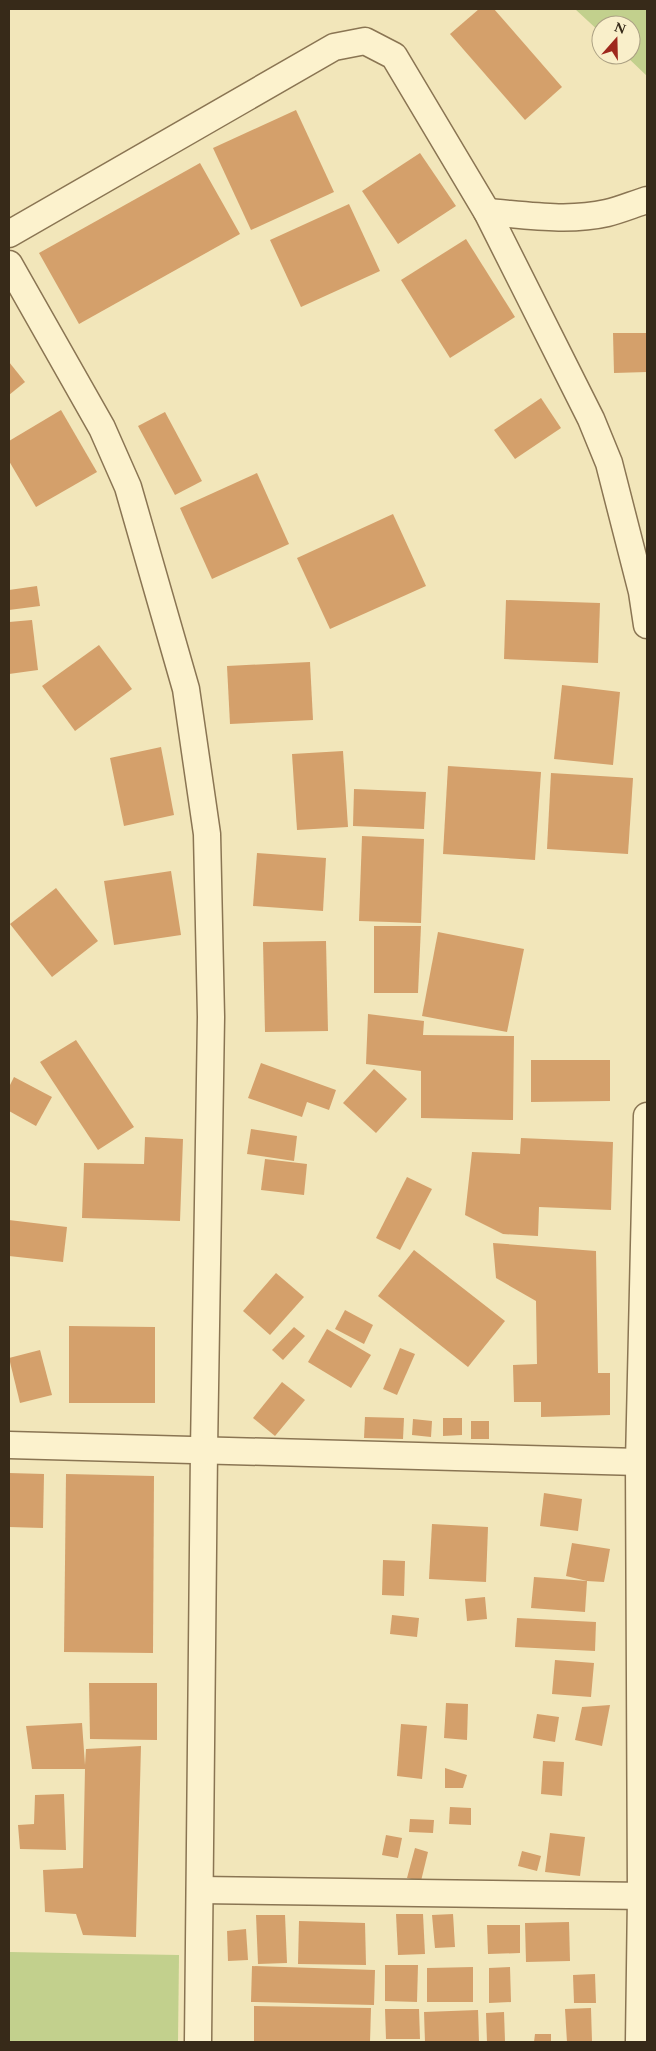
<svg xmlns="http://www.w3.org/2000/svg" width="656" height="2051" font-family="Spectral,serif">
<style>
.green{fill:#c2d08d}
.building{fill:#d4a06b}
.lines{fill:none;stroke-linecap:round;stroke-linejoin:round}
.minor-casing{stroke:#8a7553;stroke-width:29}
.minor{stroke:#fcf2cd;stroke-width:26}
</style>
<rect width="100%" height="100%" fill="#f2e6ba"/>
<g class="green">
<polygon points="575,9 647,9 647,76 625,55 631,55 631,25 601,25 601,33"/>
<polygon points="9,1952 179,1955 178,2042 9,2042"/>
</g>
<g class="building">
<polygon points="479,9 494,9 562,87 525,120 450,34"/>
<polygon points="296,110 334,192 251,230 213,148"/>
<polygon points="420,153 456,206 398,244 362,191"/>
<polygon points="200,163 240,234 79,324 39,253"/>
<polygon points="349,204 380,271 301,307 270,240"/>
<polygon points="466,239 515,317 450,358 401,280"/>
<polygon points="613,333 647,333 647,372 614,373"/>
<polygon points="9,362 25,382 9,395"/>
<polygon points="541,398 561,428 515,459 494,430"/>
<polygon points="61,410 97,472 36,507 9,461 9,441"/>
<polygon points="165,412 202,481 175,495 138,426"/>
<polygon points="257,473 289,544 212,579 180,508"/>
<polygon points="393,514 426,586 330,629 297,558"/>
<polygon points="37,586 40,606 9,610 9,590"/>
<polygon points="506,600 600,603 598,663 504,659"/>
<polygon points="32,620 38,670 9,674 9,622"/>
<polygon points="99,645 132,689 75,731 42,686"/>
<polygon points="310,662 313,720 230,724 227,666"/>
<polygon points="562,685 620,692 613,765 554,759"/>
<polygon points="161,747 174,815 124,826 110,758"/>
<polygon points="343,751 348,827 297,830 292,754"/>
<polygon points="448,766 541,772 535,860 443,854"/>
<polygon points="551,773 633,778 628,854 547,849"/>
<polygon points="354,789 426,792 424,829 353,826"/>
<polygon points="362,836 424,839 421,923 359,921"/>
<polygon points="257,853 326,858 323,911 253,906"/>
<polygon points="171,871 181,935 114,945 104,881"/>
<polygon points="56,888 98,941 52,977 10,924"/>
<polygon points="374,926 421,926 418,993 374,993"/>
<polygon points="438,932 524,949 507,1032 422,1016"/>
<polygon points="326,941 328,1031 265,1032 263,942"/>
<polygon points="368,1014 424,1021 423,1035 514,1036 513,1120 421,1118 421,1071 366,1064"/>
<polygon points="76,1040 134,1127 98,1150 40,1062"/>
<polygon points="531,1060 610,1060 610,1101 531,1102"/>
<polygon points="261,1063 336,1090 329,1110 307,1102 302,1117 248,1098"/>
<polygon points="374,1069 407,1099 376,1133 343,1103"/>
<polygon points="14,1077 52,1097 36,1126 9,1111 9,1087"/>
<polygon points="251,1129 297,1136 294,1161 247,1154"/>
<polygon points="145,1137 183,1139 180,1221 82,1218 84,1163 144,1164"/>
<polygon points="521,1138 613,1142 611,1210 539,1207 538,1236 503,1234 465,1215 472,1152 520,1154"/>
<polygon points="265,1159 307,1164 304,1195 261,1190"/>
<polygon points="407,1177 432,1189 400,1250 376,1238"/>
<polygon points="9,1220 67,1227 63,1262 9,1256"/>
<polygon points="493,1243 596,1251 598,1373 610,1373 610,1415 541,1417 541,1402 514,1402 513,1365 537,1364 536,1301 496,1278"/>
<polygon points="414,1250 505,1321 468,1367 378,1296"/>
<polygon points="276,1273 304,1297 270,1335 243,1311"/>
<polygon points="345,1310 373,1325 364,1344 335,1329"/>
<polygon points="69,1326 155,1327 155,1403 69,1403"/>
<polygon points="294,1327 305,1336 283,1360 272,1350"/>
<polygon points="327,1329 371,1355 351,1388 308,1362"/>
<polygon points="400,1348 415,1354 397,1395 383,1389"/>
<polygon points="40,1350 52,1395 20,1403 9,1358"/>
<polygon points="282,1382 305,1400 275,1436 253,1418"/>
<polygon points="365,1417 404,1418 403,1439 364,1438"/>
<polygon points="443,1418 462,1418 462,1435 443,1436"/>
<polygon points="413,1419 432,1421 431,1437 412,1435"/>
<rect x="471" y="1421" width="18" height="18"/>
<polygon points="9,1473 44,1474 43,1528 9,1527"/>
<polygon points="66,1474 154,1476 153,1653 64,1652"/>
<polygon points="544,1493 582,1499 578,1531 540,1526"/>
<polygon points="432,1524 488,1527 486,1582 429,1579"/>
<polygon points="572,1543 610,1549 604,1582 587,1581 566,1576"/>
<polygon points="383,1560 405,1561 404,1596 382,1595"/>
<polygon points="534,1577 587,1581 585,1612 531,1608"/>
<polygon points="485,1597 487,1619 467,1621 465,1599"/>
<polygon points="392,1615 419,1618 417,1637 390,1634"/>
<polygon points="517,1618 596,1622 595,1651 515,1647"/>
<polygon points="555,1660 594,1663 591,1697 552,1694"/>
<polygon points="89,1683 157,1683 157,1740 90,1739"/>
<polygon points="446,1703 468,1704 467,1740 444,1738"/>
<polygon points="610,1705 602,1746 575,1740 582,1707"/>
<polygon points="537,1714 559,1717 555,1742 533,1738"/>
<polygon points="82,1723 85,1765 86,1749 141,1746 136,1937 83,1935 76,1914 45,1912 43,1870 83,1868 85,1769 32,1769 26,1726"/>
<polygon points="401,1724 427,1726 422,1779 397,1776"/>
<polygon points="543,1761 564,1762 562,1796 541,1794"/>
<polygon points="445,1768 467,1775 463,1788 445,1788"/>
<polygon points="64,1794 66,1850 20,1849 18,1825 34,1824 35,1795"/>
<polygon points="450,1807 471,1808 471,1825 449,1824"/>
<polygon points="410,1819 434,1820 433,1833 409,1832"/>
<polygon points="550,1833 585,1837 580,1876 545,1872"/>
<polygon points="386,1835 402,1838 398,1858 382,1855"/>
<polygon points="415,1848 428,1852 421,1881 407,1878"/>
<polygon points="522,1851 541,1856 537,1871 518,1866"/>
<polygon points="396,1914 423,1914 425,1954 398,1955"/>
<polygon points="453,1914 455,1947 435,1948 432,1915"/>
<polygon points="256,1915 285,1915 287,1963 258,1964"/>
<polygon points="299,1921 365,1923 366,1965 298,1964"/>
<polygon points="569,1922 570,1961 526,1962 525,1923"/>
<polygon points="487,1925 520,1925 520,1953 488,1954"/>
<polygon points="246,1929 248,1960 228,1961 227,1931"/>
<polygon points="385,1965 418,1965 417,2002 385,2001"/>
<polygon points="252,1966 375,1970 374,2005 251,2002"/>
<polygon points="473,1967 473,2002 427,2002 427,1968"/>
<polygon points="510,1967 511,2002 489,2003 489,1968"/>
<polygon points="595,1974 596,2003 574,2003 573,1975"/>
<polygon points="254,2006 371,2008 370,2042 254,2041"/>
<polygon points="591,2008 592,2042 567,2042 565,2009"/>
<polygon points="385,2009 419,2009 420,2039 386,2039"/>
<polygon points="478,2010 479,2042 425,2042 424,2012"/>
<polygon points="504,2012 505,2041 487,2042 486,2013"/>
<polygon points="535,2034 551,2034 551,2042 534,2042"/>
</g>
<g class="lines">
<g class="minor-casing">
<g id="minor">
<path d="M487,212C526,215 568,222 607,213C620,210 634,204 647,200"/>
<polyline points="9,234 334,47 365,41 394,56 487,212 591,419 609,463 642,592 647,625"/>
<polyline points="9,264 102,428 128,487 186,689 207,834 211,1017 204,1450 198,2042"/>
<polyline points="9,1445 639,1462"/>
<polyline points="200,1890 647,1896"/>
<polyline points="639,2042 641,1896 639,1462 647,1116"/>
</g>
</g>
<use href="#minor" class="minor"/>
</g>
<rect width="656" height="2051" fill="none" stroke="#372a19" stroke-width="20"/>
<g transform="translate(616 40) rotate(20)"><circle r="24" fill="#f9efca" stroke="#aba083"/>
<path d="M0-4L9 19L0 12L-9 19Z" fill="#9e281d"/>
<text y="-8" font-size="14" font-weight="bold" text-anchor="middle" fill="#372a19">N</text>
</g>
</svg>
